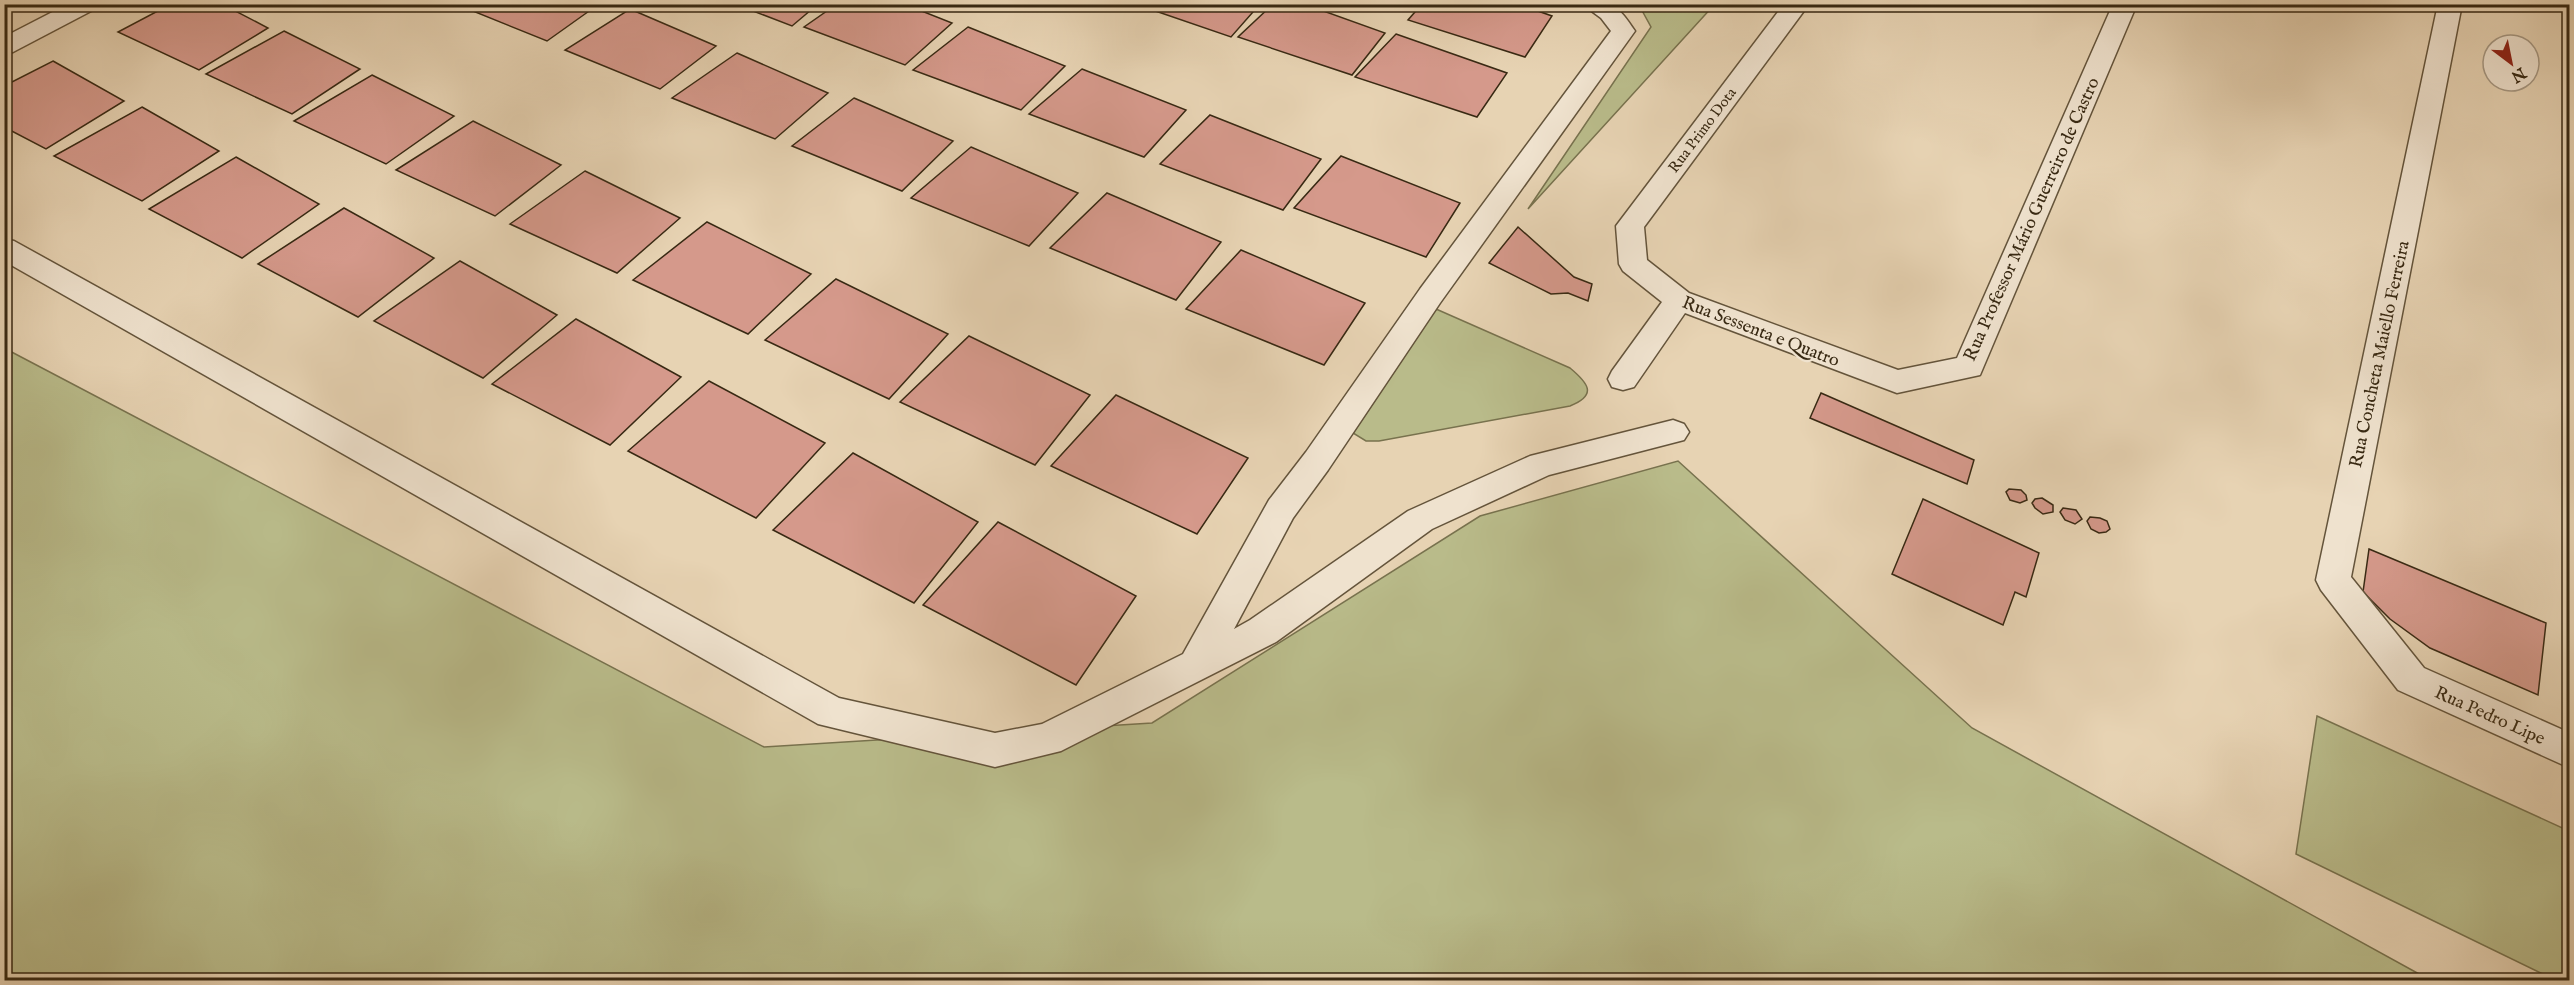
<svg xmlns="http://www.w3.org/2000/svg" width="2574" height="985" font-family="'IM FELL English',serif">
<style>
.green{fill:#b9bb8a;stroke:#78724e;stroke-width:1.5}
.building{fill:#d5998b;stroke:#382913;stroke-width:1.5}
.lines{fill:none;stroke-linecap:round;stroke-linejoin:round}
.minor-casing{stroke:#64543b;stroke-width:3}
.minor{fill:#efe2ce;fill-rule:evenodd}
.labels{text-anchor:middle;stroke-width:4.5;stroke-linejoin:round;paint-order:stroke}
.far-street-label{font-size:15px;fill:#382913;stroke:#efe2ce}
.street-label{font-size:18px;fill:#382913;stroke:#efe2ce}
</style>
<rect width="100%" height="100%" fill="#e7d3b3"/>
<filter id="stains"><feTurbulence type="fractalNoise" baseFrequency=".00333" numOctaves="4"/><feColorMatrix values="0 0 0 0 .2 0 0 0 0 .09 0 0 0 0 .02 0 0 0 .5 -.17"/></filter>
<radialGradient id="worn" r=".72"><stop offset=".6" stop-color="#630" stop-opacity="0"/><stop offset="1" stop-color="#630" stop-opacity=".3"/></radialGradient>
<g class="green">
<polygon points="1639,5 1714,5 1528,209 1651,27"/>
<path d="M1436,309L1570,368C1588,383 1598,395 1570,406L1379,441H1366L1353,433Z"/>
<polygon points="4,348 764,747 1152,723 1480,516 1678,461 1972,728 2430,980 5,980"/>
<polygon points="2317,716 2569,831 2569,980 2555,980 2296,854"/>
</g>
<g class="building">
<polygon points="171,4 222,4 268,28 199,70 118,32"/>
<polygon points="599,4 547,41 458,5 458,4"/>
<polygon points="735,4 818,4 792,26"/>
<polygon points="837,4 904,4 952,23 905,65 804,27"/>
<polygon points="1135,4 1260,4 1231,37"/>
<polygon points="1273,4 1304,4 1385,33 1352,75 1238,37"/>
<polygon points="1422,4 1518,4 1552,16 1525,57 1408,20"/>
<polygon points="630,9 716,46 660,89 565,50"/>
<polygon points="968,27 1065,66 1021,110 913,70"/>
<polygon points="284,31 360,69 292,114 206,74"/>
<polygon points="1396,34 1507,73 1477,117 1355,77"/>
<polygon points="737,53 828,93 775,139 672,98"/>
<polygon points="53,61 124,101 46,149 4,127 4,86"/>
<polygon points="1082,69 1186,110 1144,157 1029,114"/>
<polygon points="372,75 454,116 386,164 294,121"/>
<polygon points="854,98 953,141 902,191 792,146"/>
<polygon points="142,107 219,151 142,201 54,156"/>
<polygon points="1210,115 1321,159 1283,210 1160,164"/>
<polygon points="473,121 561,165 495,216 396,170"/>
<polygon points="971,147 1078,193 1029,246 911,198"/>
<polygon points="1341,156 1460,203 1426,257 1294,208"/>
<polygon points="236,157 319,204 242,258 149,209"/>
<polygon points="585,171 680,218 617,273 510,224"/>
<polygon points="1107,193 1221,242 1176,300 1050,248"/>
<polygon points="344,208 434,258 358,317 258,264"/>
<polygon points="707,222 811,274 748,334 633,280"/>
<polygon points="1518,227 1574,277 1592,284 1588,301 1568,293 1551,294 1489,263"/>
<polygon points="1241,250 1365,303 1324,365 1186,309"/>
<polygon points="460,261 557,315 483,378 374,321"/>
<polygon points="836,279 948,334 889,399 765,340"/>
<polygon points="576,319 681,377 610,445 492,384"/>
<polygon points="969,336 1090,395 1035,465 900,402"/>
<polygon points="709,381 825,443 756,518 628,451"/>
<polygon points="1821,393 1974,460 1967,484 1810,418"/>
<polygon points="1116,395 1248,458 1197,534 1051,466"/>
<polygon points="853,453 978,522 914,603 773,530"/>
<polygon points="2009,489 2021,490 2026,495 2027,500 2020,503 2010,500 2006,492"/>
<polygon points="2042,498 2053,505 2053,512 2043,514 2035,508 2032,503 2035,499"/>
<polygon points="1923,499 2039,553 2026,597 2015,592 2003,625 1892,574"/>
<polygon points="2063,508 2076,510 2082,519 2075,524 2065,520 2060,512"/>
<polygon points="2090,517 2100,518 2107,521 2110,529 2106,532 2099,533 2091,529 2087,521"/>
<polygon points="998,522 1136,596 1076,685 923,605"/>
<polygon points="2369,549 2546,623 2538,695 2430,648 2390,619 2363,592"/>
</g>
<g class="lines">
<g class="minor-casing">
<g id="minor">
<polygon points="68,4 99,4 95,9 13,52 4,54 4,37"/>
<path d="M1582,4C1615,4 1616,3 1635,31L1440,303L1328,470L1293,518L1234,629L1250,620L1408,511L1530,456L1673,420L1684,424L1689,432L1684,440L1549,475L1432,529L1276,642L1061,751L995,767L818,724L4,261V239L14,241L839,698L995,733L1042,724L1183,654L1269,500L1306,452L1420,289L1611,31L1601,18Z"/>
<polygon points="1784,4 1809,4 1644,227 1647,260 1689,293 1898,370 1957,358 2113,4 2137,4 1980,375 1897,393 1685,313 1634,387 1623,390 1612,387 1608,379 1612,371 1662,302 1623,271 1619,264 1616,226"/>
<polygon points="2438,4 2462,4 2351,577 2424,668 2570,733 2570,768 2398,690 2321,590 2316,580"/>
</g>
</g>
<use href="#minor" class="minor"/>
</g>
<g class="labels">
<g class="far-street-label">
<text transform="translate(1702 130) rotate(-53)" y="5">Rua Primo Dota</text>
</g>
<g class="street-label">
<text transform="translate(2031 219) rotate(-66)" y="6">Rua Professor Mário Guerreiro de Castro</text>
<text transform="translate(1761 331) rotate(21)" y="6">Rua Sessenta e Quatro</text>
<text transform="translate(2379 354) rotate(-78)" y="6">Rua Concheta Maiello Ferreira</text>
<text transform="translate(2490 715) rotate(24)" y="6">Rua Pedro Lipe</text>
</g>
</g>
<rect width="2574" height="985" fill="none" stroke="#e7d3b3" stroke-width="24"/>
<rect x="6" y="6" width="2562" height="973" fill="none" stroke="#382913" stroke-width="3"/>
<rect x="12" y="12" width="2550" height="961" fill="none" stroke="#382913" stroke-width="1.5"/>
<g transform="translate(2511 63) rotate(148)"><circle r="28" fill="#efe2ce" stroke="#a69883" stroke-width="1.5"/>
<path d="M0-4.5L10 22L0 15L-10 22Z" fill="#8f2418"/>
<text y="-9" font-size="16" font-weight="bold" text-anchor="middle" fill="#382913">N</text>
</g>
<rect width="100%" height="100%" filter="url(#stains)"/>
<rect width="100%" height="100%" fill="url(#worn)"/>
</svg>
